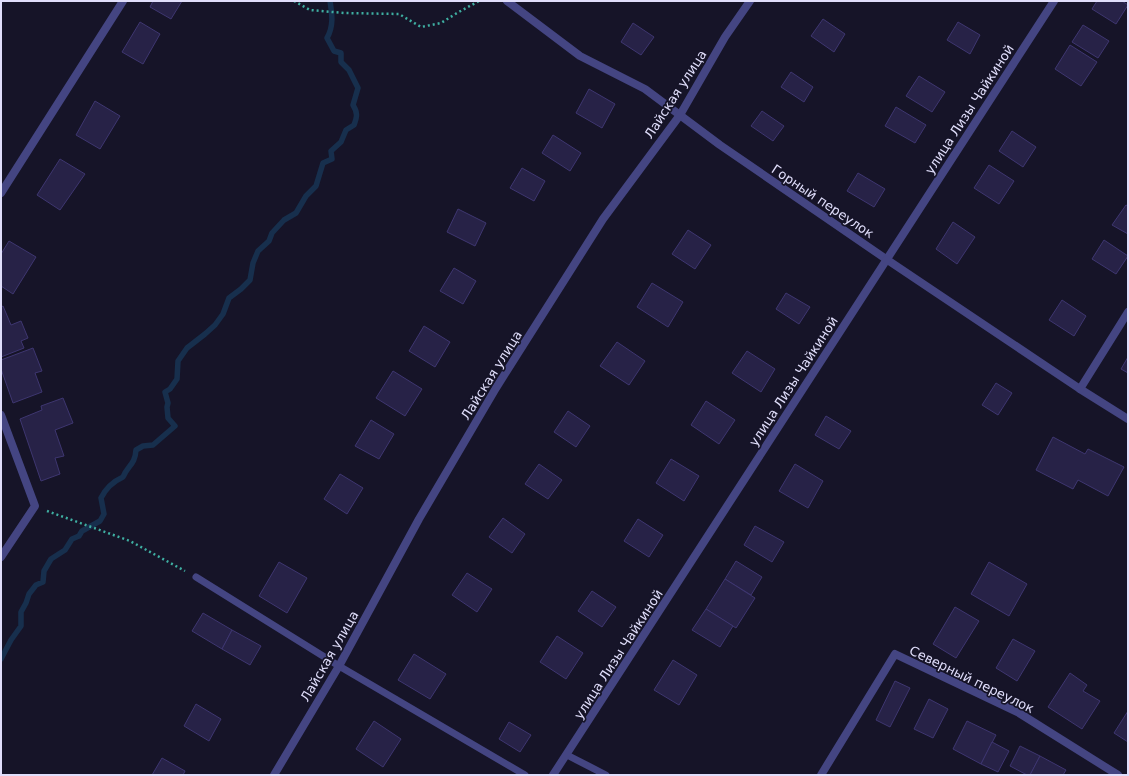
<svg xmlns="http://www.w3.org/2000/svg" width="1129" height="776" font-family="'DejaVu Sans',sans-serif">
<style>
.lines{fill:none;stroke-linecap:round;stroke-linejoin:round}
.stream{stroke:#172f4d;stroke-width:5.5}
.building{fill:#272247;stroke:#3e3670}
.path{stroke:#3fafa2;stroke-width:2.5;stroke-dasharray:2 3;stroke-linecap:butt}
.lane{stroke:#444582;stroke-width:7}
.street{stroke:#444582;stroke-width:8}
.labels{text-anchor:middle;stroke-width:3.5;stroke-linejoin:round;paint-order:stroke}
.street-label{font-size:13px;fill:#e0defb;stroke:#161428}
</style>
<rect width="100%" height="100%" fill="#161428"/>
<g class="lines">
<path class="stream" d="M1,659L11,640L21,626V612L26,603L29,594L36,585L43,582L44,571L51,559L65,550L72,539L79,536L82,531L100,521L104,514L101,498C106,488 112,482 123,477C128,465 135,465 136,450L143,446L153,445L175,426L168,418L167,407L168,403L165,392L170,389L177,379L178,361L187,348L205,334L215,325L223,314L229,298L241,289L250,280L253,263L258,251L269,241L272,233L284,220L296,213L306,196L316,186L323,163L332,159L331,151L341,142L346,130L354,125C357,117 358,113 353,105L358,88L349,70L341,62V53L334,51L327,38C334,26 332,14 330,1"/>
</g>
<g class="building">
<polygon points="153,1 182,1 171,19 150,7"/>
<polygon points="1097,1 1122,1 1128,5 1116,24 1092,9"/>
<polygon points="823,19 845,34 834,52 811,36"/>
<polygon points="140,22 160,34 143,64 122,52"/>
<polygon points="958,22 980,35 970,54 947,40"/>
<polygon points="633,23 654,37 641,55 621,42"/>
<polygon points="1083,25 1109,41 1098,58 1072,42"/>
<polygon points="1070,45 1097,62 1081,86 1055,69"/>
<polygon points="791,72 813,87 804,102 781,87"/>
<polygon points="919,76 945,92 932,112 906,96"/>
<polygon points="589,89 615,104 602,128 576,113"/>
<polygon points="95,101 120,116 100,149 76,135"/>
<polygon points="896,107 926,125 915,143 885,126"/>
<polygon points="762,111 784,126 773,141 751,126"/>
<polygon points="1012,131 1036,147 1023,167 999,151"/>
<polygon points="553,135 581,153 570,171 542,153"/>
<polygon points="60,159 85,174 60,210 37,195"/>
<polygon points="989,165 1014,181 999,204 974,188"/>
<polygon points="522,168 545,181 534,201 510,188"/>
<polygon points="858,173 885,189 874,207 847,191"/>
<polygon points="1126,205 1128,206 1128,234 1112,225"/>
<polygon points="458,209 486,223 475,246 447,232"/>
<polygon points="953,222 975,237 957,264 936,249"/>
<polygon points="688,230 711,245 695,269 672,254"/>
<polygon points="1104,240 1128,256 1116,274 1092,259"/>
<polygon points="9,241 36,257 13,294 1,286 1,254"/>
<polygon points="454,268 476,281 463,304 440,291"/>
<polygon points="652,283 683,302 668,327 637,307"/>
<polygon points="786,293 810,307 799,324 776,309"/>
<polygon points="1062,300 1086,316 1074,336 1049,320"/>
<polygon points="3,306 11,325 21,321 28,338 21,341 24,348 1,357 1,307"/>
<polygon points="424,326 450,342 435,367 409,351"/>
<polygon points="617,342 645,361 629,385 600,366"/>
<polygon points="33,348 42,371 35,373 42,392 13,403 1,369 1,360"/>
<polygon points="747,351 775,369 761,392 732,373"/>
<polygon points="1128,357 1128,373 1121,369"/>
<polygon points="393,371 422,389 405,416 376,398"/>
<polygon points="996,383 1012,393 998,415 982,405"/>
<polygon points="63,398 73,423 55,430 64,456 55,458 60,474 41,481 20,419 42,410 41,406"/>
<polygon points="706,401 735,420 719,444 691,425"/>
<polygon points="568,411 590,426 576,447 554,432"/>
<polygon points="826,416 851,431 839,449 815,435"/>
<polygon points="371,420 394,434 379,459 355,446"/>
<polygon points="1053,437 1085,454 1088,449 1124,467 1108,496 1078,480 1073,489 1036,470"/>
<polygon points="671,459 699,476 684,501 656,483"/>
<polygon points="539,464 562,480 548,499 525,484"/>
<polygon points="795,464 823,481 808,508 779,491"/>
<polygon points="340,474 363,488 347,514 324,499"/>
<polygon points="503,518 525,534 512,553 489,537"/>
<polygon points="638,519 663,535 649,557 624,541"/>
<polygon points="755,526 784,542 772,562 744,545"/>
<polygon points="736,561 762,577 751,595 725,579"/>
<polygon points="279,562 307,578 287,613 259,596"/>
<polygon points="989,562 1027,584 1009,616 971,594"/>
<polygon points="467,573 492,589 477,612 452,595"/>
<polygon points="725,579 755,598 736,628 706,609"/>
<polygon points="592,591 616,607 602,627 578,611"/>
<polygon points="955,607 979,621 956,658 933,644"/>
<polygon points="706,609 733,626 720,647 692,630"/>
<polygon points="203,613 232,630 222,649 192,631"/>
<polygon points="232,630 261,646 250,665 222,649"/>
<polygon points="557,636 583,653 566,679 540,662"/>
<polygon points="1013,639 1035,651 1017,681 996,668"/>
<polygon points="414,654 446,674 430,699 398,680"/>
<polygon points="673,660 697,675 679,705 654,690"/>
<polygon points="1070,673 1087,685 1083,691 1100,701 1082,729 1048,707"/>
<polygon points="895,681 910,688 890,727 876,720"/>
<polygon points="929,699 948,709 933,738 914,729"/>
<polygon points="196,704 221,719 209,741 184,726"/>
<polygon points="1128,711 1128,742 1114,733"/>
<polygon points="374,721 401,739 383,767 356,749"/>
<polygon points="967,721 996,735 981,764 953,749"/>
<polygon points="509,722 531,735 520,752 499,739"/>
<polygon points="992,742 1009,751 998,772 981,764"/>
<polygon points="1020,746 1040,756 1030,775 1027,775 1010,766"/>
<polygon points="1040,756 1066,770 1063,775 1030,775"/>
<polygon points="162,758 185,771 183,775 152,775"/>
</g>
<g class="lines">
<g class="path">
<polyline points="294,1 310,10 344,13 399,14 421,27 441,23 457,13 479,1"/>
<polyline points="47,511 130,541 185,571"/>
</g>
<g class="lane">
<polyline points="196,577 339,666 525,775"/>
<polyline points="567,755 606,775"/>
</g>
<g class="street">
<polyline points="507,1 580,56 645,89 720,145 886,259 1080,389 1128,419"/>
<polyline points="1,193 123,1"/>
<polyline points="1080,389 1128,312"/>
<polyline points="1,415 35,506 1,557"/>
<polyline points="274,775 339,666 419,519 496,388 603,219 680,115 725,37 750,1"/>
<polyline points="553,775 1054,1"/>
<polyline points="821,775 895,654 1019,713 1118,775"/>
</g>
</g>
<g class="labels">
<g class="street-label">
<text transform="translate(675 94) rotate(-57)" y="5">Лайская улица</text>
<text transform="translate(969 109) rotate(-57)" y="5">улица Лизы Чайкиной</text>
<text transform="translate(823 201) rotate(34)" y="5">Горный переулок</text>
<text transform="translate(491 375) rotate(-58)" y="5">Лайская улица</text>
<text transform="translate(793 381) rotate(-57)" y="5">улица Лизы Чайкиной</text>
<text transform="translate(618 654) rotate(-57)" y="5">улица Лизы Чайкиной</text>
<text transform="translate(329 656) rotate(-60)" y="5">Лайская улица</text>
<text transform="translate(972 679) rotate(26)" y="5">Северный переулок</text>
</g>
</g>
<rect width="1129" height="776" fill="none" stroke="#e0defb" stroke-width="4"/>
</svg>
